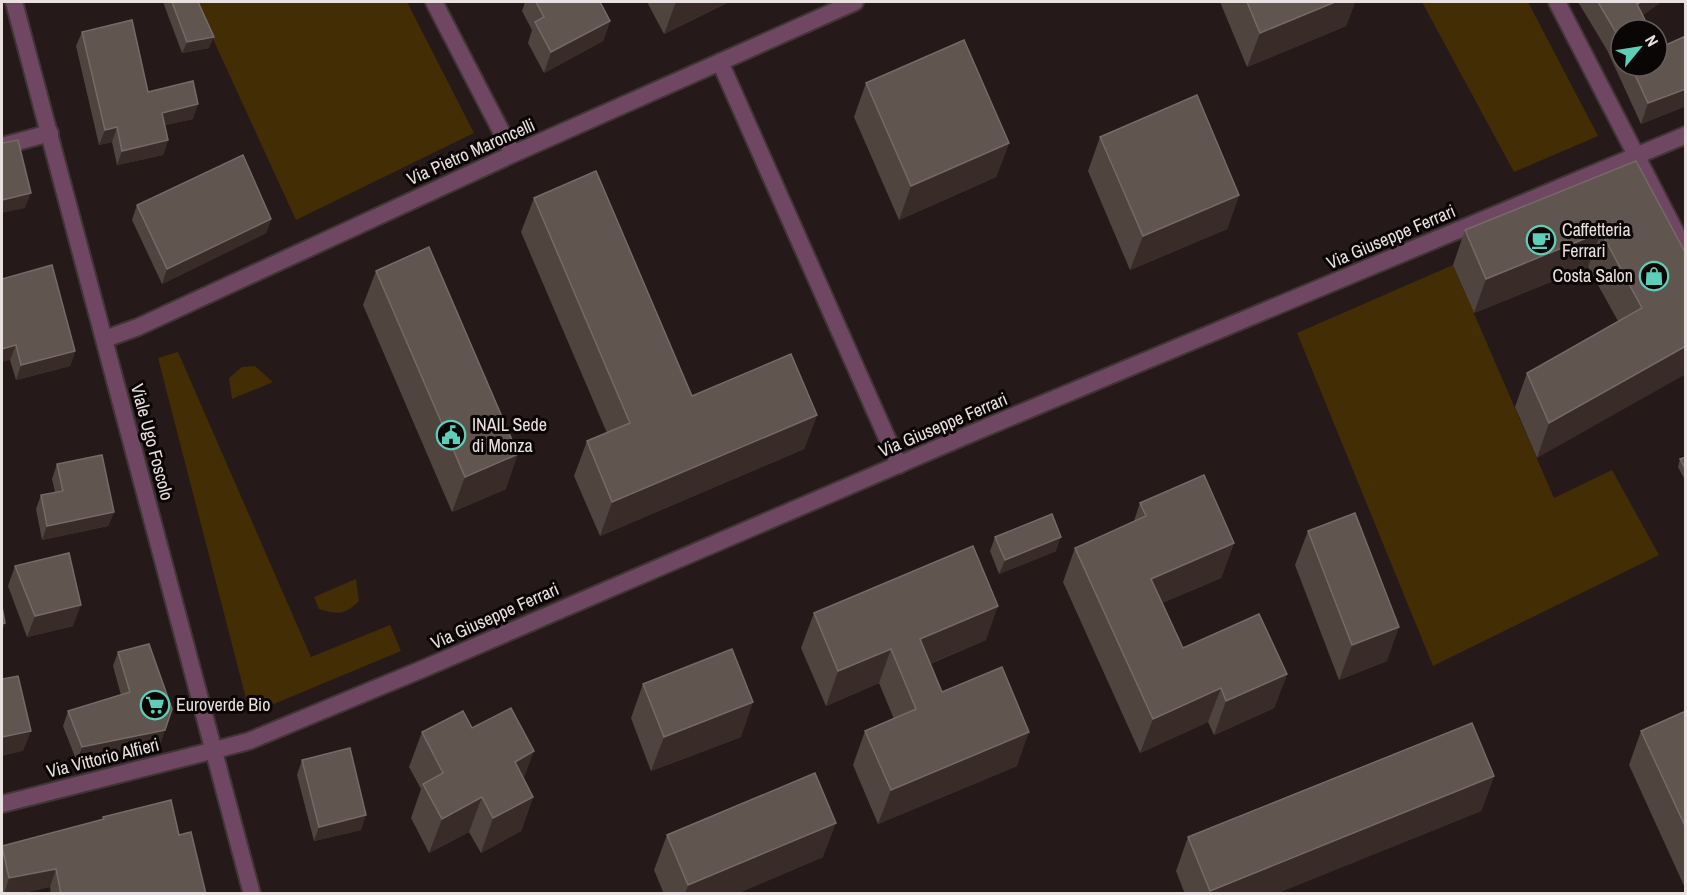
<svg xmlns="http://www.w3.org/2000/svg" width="1687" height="895" font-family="'Archivo Narrow',sans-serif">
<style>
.green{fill:#432d04}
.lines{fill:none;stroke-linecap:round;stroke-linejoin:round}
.minor-casing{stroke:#413536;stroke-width:20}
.tertiary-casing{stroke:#413536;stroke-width:20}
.minor{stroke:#6f4763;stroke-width:16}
.tertiary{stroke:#6f4763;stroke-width:16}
.wall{fill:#50443e}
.shaded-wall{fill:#392c28}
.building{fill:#615550;stroke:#766a66;stroke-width:1.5}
.labels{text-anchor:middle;stroke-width:6;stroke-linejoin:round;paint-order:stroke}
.street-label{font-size:18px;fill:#e9e0e0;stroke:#0b0606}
.poi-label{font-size:18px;fill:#e9e0e0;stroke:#0b0606;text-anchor:start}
</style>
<rect width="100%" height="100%" fill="#26191a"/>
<g class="green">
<polygon points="196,2 407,2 474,133 296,220"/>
<polygon points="1422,2 1528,2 1598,136 1514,172"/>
<polygon points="1453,265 1554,498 1612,470 1659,555 1433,666 1297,333"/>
<polygon points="178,352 311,657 390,625 401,651 250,714 158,358"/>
<polygon points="255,366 273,382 232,399 229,378 242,367"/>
<path d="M356,579L359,601C344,615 338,615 319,609L314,597Z"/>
</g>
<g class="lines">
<g class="minor-casing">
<g id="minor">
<polyline points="434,2 513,154"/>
<polyline points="1557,2 1686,252"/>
<polyline points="720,62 899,465"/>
<polyline points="2,146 50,133"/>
<polyline points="105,339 138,327 513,154 855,2"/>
<polyline points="2,804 215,750"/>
</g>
</g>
<g class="tertiary-casing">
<g id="tertiary">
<polyline points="14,2 252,894"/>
<polyline points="215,750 249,741 425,668 963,437 1686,135"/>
</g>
</g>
<use href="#minor" class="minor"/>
<use href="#tertiary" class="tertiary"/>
</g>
<g class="wall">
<polygon points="163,2 198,2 209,48 182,53"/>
<polygon points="525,2 600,2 610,21 603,41 544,73 528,43 532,30 522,11"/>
<polygon points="647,2 729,2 664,34"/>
<polygon points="1220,2 1355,2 1346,26 1247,67"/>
<polygon points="1578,2 1661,2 1621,30 1621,66 1657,66 1659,48 1686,36 1686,106 1641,124 1607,50"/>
<polygon points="82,32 148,92 193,119 165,125 168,140 163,155 117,165 112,142 99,145 76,46"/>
<polygon points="866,83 1009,143 996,177 899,220 854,117"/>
<polygon points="1100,137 1239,195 1227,229 1130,270 1088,171"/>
<polygon points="1636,161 1686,254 1537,458 1515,407 1527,373 1618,321 1588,267 1474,313 1453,265 1465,230"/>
<polygon points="534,198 692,396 817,415 804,449 600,536 574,476 587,441 607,433 521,232"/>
<polygon points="137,205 271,219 266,233 162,284 132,220"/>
<polygon points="376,271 506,489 452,512 363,305"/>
<polygon points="2,279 75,351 70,366 16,380 10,360"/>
<polygon points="1686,457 1686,482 1678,467 1680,459"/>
<polygon points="57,464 114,512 108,526 42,540 36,509 41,495 55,492 52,479"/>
<polygon points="1140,503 1234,543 1221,578 1162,603 1183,648 1287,674 1274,708 1214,735 1208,722 1140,753 1063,582 1075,548 1134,521"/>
<polygon points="1308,531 1387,661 1339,680 1295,565"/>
<polygon points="995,537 1056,551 999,574 990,551"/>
<polygon points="15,566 73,626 27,637 8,586"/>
<polygon points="814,613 986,640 930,664 942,692 1017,766 878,824 853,765 865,731 894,719 879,683 826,706 801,648"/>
<polygon points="118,652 172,709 160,744 77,762 63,726 68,711 121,695 113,666"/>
<polygon points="643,684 741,737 651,771 631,718"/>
<polygon points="1686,711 1686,890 1629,765 1641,731"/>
<polygon points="472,728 524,779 533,797 521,831 481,853 469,832 429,853 411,818 421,789 409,767 422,732"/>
<polygon points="302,760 361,830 314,841 297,775"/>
<polygon points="1494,776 1481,811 1275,894 1185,894 1176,871 1188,837"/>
<polygon points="103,817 179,835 206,894 51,894 50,887 17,894 2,894 2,846 102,820"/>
<polygon points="667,835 823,857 736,894 664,894 654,870"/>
</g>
<g class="shaded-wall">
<polygon points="676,2 729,2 664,34"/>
<polygon points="1335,2 1355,2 1346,26 1247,67 1260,33"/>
<polygon points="1641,2 1661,2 1630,25 1637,4"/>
<polygon points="610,21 603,41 544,73 551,52"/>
<polygon points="214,37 209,48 182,53 187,42"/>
<polygon points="1686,89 1686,106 1641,124 1648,103"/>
<polygon points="198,104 193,119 157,127 162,113"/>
<polygon points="117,127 112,142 99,145 105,130"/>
<polygon points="168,140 163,155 117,165 122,151"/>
<polygon points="1009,143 996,177 899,220 911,186"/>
<polygon points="31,193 25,208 2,213 2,200"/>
<polygon points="1239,195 1227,229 1130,270 1143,236"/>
<polygon points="271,219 266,233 162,284 167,269"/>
<polygon points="1601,232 1588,267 1474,313 1486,279"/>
<polygon points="16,345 10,360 2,362 2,349"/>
<polygon points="1686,346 1686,374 1537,458 1549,423"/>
<polygon points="75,351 70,366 16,380 21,365"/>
<polygon points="817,415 804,449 600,536 612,502"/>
<polygon points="518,454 506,489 452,512 465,477"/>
<polygon points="114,512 108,526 42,540 47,526"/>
<polygon points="1061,537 1056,551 999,574 1005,560"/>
<polygon points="1234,543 1221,578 1138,613 1151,579"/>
<polygon points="81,605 73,626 27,637 35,616"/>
<polygon points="998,606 986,640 907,673 920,639"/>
<polygon points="5,623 2,633 2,624"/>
<polygon points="1399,627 1387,661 1339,680 1352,645"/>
<polygon points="891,649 879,683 826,706 838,671"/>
<polygon points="1287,674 1274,708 1214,735 1226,701"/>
<polygon points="1221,688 1208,722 1140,753 1153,719"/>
<polygon points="753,702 741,737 651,771 664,737"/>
<polygon points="165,730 160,744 77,762 82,747"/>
<polygon points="31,731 23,751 2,756 2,737"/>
<polygon points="1029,732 1017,766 878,824 891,790"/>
<polygon points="534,751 521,786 515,762"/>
<polygon points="1494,776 1481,811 1275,894 1209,894 1210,891"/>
<polygon points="482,797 469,832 429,853 442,819"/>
<polygon points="533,797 521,831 481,853 493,818"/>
<polygon points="366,815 361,830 314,841 319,827"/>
<polygon points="836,823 823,857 736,894 685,894 688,885"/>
<polygon points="56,869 50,887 17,894 4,894 9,878"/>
</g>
<g class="building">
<polygon points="172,2 198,2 214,37 187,42"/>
<polygon points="536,2 600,2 610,21 551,52 535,22 544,17"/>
<polygon points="1247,2 1335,2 1260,33"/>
<polygon points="1598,2 1641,2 1637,4 1650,30 1621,30 1621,44 1614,29"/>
<polygon points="132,20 148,92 193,81 198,104 162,113 168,140 122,151 117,127 105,130 82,32"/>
<polygon points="1686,36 1686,89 1648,103 1631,66 1657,66 1657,44 1659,48"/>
<polygon points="964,40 1009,143 911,186 866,83"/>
<polygon points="1197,95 1239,195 1143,236 1100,137"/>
<polygon points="18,140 31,193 2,200 2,143"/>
<polygon points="243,155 271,219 167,269 137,205"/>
<polygon points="1636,161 1686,254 1686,346 1549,423 1527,373 1642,308 1601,232 1486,279 1465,230"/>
<polygon points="596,171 692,396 791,354 817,415 612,502 587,441 630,423 534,198"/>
<polygon points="429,247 518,454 465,477 376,271"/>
<polygon points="52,265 75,351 21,365 16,345 2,349 2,279"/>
<polygon points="102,455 114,512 47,526 41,495 63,491 57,464"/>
<polygon points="1686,457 1686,470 1680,459"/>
<polygon points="1204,475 1234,543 1151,579 1183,648 1259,614 1287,674 1226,701 1221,688 1153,719 1075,548 1146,516 1140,503"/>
<polygon points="1355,513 1399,627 1352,645 1308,531"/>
<polygon points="1052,514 1061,537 1005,560 995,537"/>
<polygon points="973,546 998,606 920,639 942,692 1002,667 1029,732 891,790 865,731 916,709 891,649 838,671 814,613"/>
<polygon points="69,553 81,605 35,616 15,566"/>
<polygon points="2,607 5,623 2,624"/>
<polygon points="149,644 172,709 165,730 82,747 68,711 130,692 118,652"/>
<polygon points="732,649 753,702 664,737 643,684"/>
<polygon points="18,676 31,731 2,737 2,679"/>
<polygon points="511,708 534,751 515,762 533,797 493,818 482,797 442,819 423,784 443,773 422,732 463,711 472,728"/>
<polygon points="1686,711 1686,828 1641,731"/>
<polygon points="1472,723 1494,776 1210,891 1188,837"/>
<polygon points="350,748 366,815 319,827 302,760"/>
<polygon points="815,773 836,823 688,885 667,835"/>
<polygon points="171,800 179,835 191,832 206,894 61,894 56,869 9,878 2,846 104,819 103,817"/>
</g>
<defs>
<g id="cafe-ring" transform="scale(1.5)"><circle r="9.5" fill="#0b0606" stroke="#5eceb8" stroke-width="1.5"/><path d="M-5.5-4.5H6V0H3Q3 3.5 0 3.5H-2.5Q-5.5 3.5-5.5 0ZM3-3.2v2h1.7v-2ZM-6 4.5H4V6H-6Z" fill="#5eceb8"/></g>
<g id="shop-ring" transform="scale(1.5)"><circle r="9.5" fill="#0b0606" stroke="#5eceb8" stroke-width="1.5"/><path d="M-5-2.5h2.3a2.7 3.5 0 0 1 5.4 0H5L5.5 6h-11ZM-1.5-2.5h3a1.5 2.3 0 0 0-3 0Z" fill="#5eceb8"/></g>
<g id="civic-ring" transform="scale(1.5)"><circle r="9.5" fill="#0b0606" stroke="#5eceb8" stroke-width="1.5"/><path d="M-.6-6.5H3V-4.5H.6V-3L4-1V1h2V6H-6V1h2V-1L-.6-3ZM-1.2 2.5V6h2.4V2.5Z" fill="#5eceb8"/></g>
<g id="supermarket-ring" transform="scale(1.5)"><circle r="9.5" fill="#0b0606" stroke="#5eceb8" stroke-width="1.5"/><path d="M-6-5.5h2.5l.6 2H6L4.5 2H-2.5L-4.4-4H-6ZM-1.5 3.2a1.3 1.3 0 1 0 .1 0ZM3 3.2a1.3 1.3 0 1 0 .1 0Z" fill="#5eceb8"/></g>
</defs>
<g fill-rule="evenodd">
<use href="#cafe-ring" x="1541" y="240"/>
<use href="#shop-ring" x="1654" y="276"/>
<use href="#civic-ring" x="451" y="435"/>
<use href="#supermarket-ring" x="155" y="705"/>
</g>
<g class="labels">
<g class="street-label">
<text transform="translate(471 152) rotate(-24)" y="6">Via Pietro Maroncelli</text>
<text transform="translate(1391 237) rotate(-23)" y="6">Via Giuseppe Ferrari</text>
<text transform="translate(943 425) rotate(-23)" y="6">Via Giuseppe Ferrari</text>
<text transform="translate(152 442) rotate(75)" y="6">Viale Ugo Foscolo</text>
<text transform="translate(495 616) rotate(-24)" y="6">Via Giuseppe Ferrari</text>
<text transform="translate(103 758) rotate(-14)" y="6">Via Vittorio Alfieri</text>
</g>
<g class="poi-label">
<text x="1562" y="236">Caffetteria<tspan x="1562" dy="21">Ferrari</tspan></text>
<text x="1633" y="282" text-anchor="end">Costa Salon</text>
<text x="472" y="431">INAIL Sede<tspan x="472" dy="21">di Monza</tspan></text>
<text x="176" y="711">Euroverde Bio</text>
</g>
</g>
<rect width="1687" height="895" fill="none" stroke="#e9e0e0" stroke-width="6"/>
<g transform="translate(1639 48) rotate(60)"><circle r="28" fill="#0b0606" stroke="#645d5d" stroke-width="1.5"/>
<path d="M0-4.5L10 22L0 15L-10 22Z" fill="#5eceb8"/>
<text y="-9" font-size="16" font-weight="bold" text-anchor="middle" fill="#e9e0e0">N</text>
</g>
</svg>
